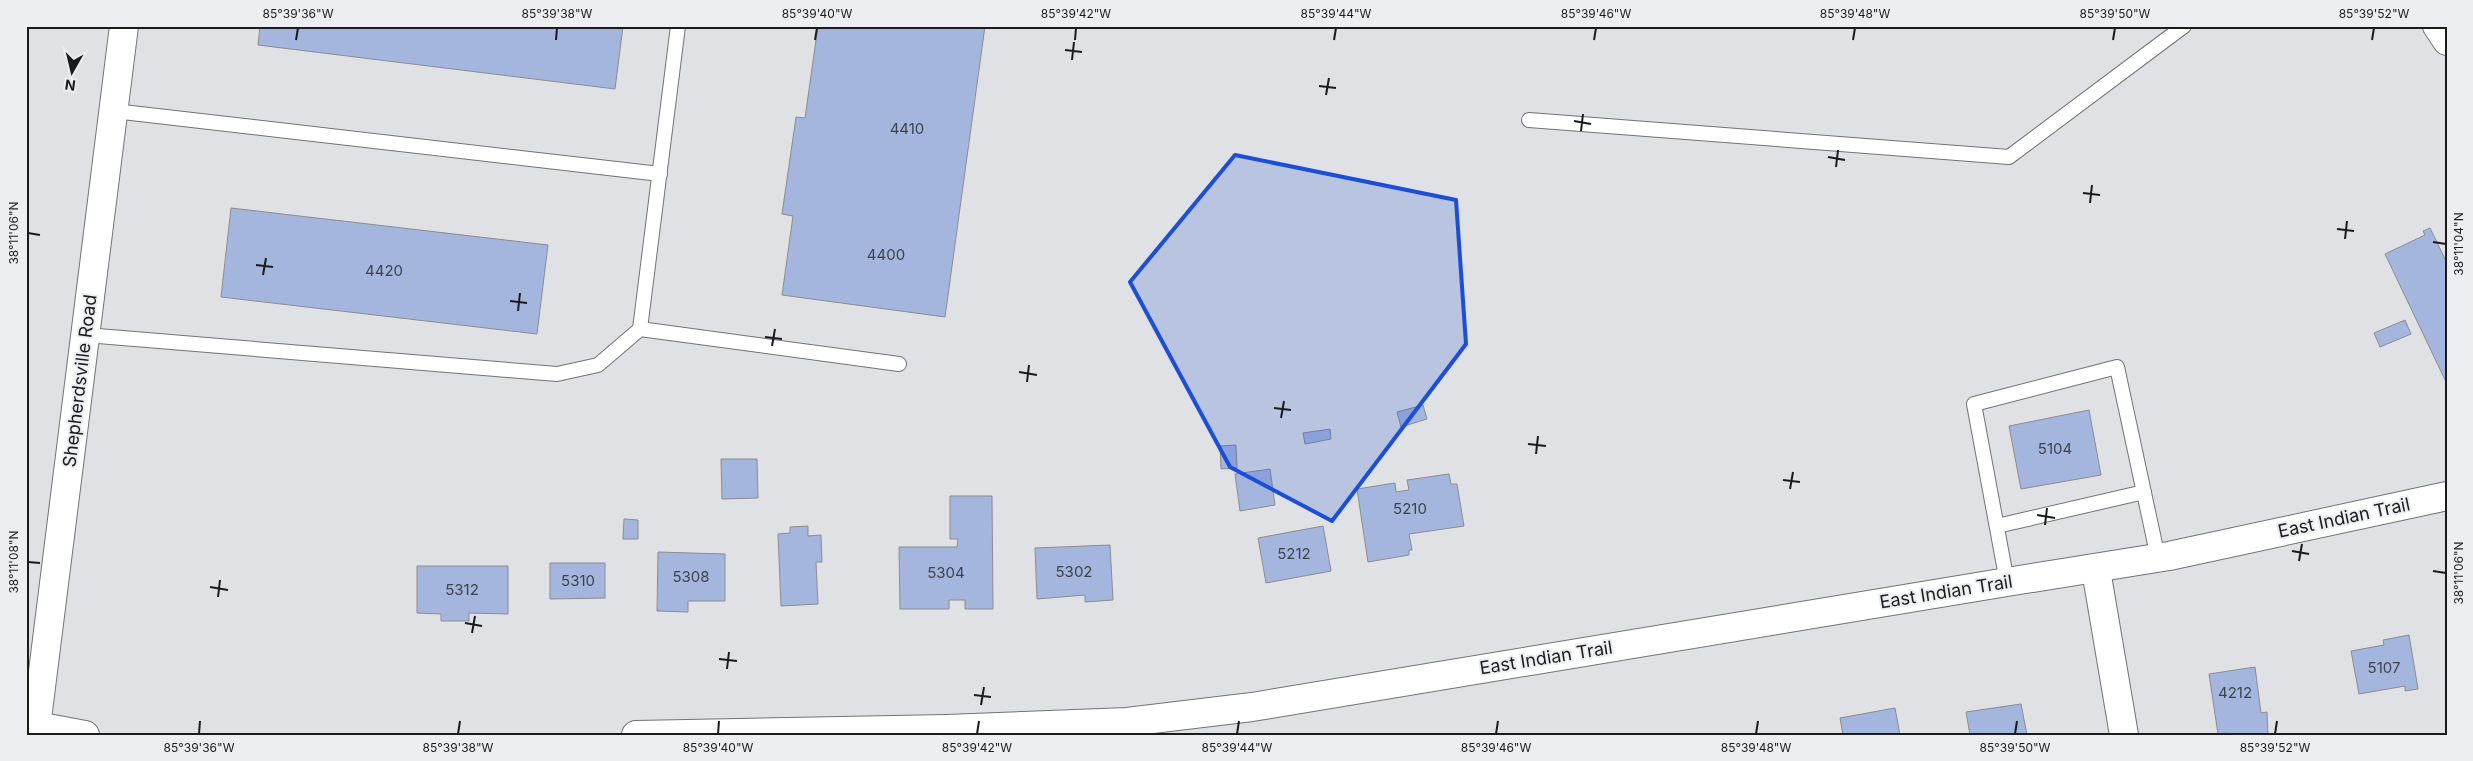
<svg xmlns="http://www.w3.org/2000/svg" width="2473" height="761" font-family="Inter,sans-serif">
<style>
.building{fill:#a5b6de;stroke:#8b8c8f}
.lines{fill:none;stroke-linecap:round;stroke-linejoin:round}
.service-casing{stroke:#727376;stroke-width:16}
.minor-casing{stroke:#727376;stroke-width:30}
.secondary-casing{stroke:#727376;stroke-width:30}
.service{stroke:#fff;stroke-width:14}
.minor{stroke:#fff;stroke-width:28}
.secondary{stroke:#fff;stroke-width:28}
.marked{fill:#1d4ed8;fill-opacity:0.2;stroke:#1d4ed8;stroke-width:4;stroke-linejoin:round}
.ticks{fill:none;stroke:#1a1b1c;stroke-width:2}
.labels{text-anchor:middle;stroke-width:4;stroke-linejoin:round;paint-order:stroke}
.number-label{font-size:15px;fill:#3d424c}
.street-label{font-size:18px;fill:#1a1b1c;stroke:#edeef1}
.neatline{fill:none;stroke:#1a1b1c;stroke-width:2}
.ticks-label{font-size:12px;text-anchor:middle;fill:#1a1b1c}
</style>
<rect width="100%" height="100%" fill="#e0e1e4"/>
<g class="building">
<polygon points="260,26 623,26 615,89 258,45"/>
<polygon points="818,26 985,26 945,317 782,295 793,216 782,214 796,117 805,118"/>
<polygon points="231,208 548,245 537,334 221,297"/>
<polygon points="2430,228 2447,263 2447,384 2385,254 2425,235 2423,231"/>
<polygon points="2405,320 2411,334 2380,347 2374,333"/>
<polygon points="1423,405 1427,419 1401,427 1397,412"/>
<polygon points="2089,410 2101,475 2021,489 2009,426"/>
<polygon points="1330,429 1331,439 1305,444 1303,433"/>
<polygon points="1236,445 1237,468 1221,469 1220,446"/>
<polygon points="721,459 757,459 758,498 722,499"/>
<polygon points="1270,469 1275,505 1240,511 1235,474"/>
<polygon points="1449,474 1451,484 1457,484 1464,526 1409,534 1412,550 1409,550 1409,555 1368,562 1357,489 1395,483 1396,492 1409,490 1407,480"/>
<polygon points="950,496 992,496 993,609 965,609 965,600 949,600 949,609 900,609 899,547 957,547 958,539 950,539"/>
<polygon points="624,519 638,520 638,539 623,539"/>
<polygon points="808,526 808,536 821,535 822,562 816,562 818,604 781,606 778,534 790,533 790,527"/>
<polygon points="1323,526 1331,571 1266,583 1258,538"/>
<polygon points="1110,545 1113,600 1085,602 1085,595 1037,599 1035,548"/>
<polygon points="658,552 725,554 725,601 688,601 688,612 657,611"/>
<polygon points="550,563 605,563 605,598 550,599"/>
<polygon points="417,566 508,566 508,614 469,613 469,621 441,621 441,614 417,613"/>
<polygon points="2409,635 2418,689 2405,691 2405,686 2359,694 2351,651 2384,645 2383,640"/>
<polygon points="2255,667 2261,713 2267,712 2268,735 2227,735 2227,733 2218,734 2209,674"/>
<polygon points="2021,704 2027,735 1970,735 1966,712"/>
<polygon points="1895,708 1900,735 1843,735 1840,718"/>
</g>
<g class="lines">
<g class="service-casing">
<g id="service">
<polyline points="678,26 640,329 899,364"/>
<polyline points="114,111 660,174"/>
<polyline points="1529,120 2009,157 2184,26"/>
<polyline points="86,335 557,374 598,365 640,329"/>
<polyline points="1997,526 2144,492"/>
<polyline points="2007,582 1974,404 2117,367 2158,558"/>
</g>
</g>
<g class="minor-casing">
<polyline id="minor" points="2096,570 2124,735"/>
</g>
<g class="secondary-casing">
<g id="secondary">
<polyline points="2437,26 2447,41"/>
<polyline points="37,726 85,735"/>
<polyline points="35,735 124,26"/>
<polyline points="636,735 946,729 1127,722 1252,707 2007,582 2169,556 2447,496"/>
</g>
</g>
<use href="#service" class="service"/>
<use href="#minor" class="minor"/>
<use href="#secondary" class="secondary"/>
</g>
<path class="marked" d="M1235,155L1456,200L1466,344L1332,521L1230,467L1130,282Z"/>
<path class="ticks" d="M296,40L298,28M556,40L557,28M815,40L817,28M1075,40L1076,28M1334,40L1336,28M1594,40L1596,28M1853,40L1855,28M2113,40L2115,28M2372,40L2374,28M1065,50L1082,52M1072,60L1074,42M1319,86L1336,88M1326,95L1329,78M1574,121L1591,124M1581,131L1583,114M1828,157L1845,160M1836,167L1838,150M2083,193L2100,195M2090,203L2092,185M2337,229L2354,231M28,233L40,235M2345,239L2347,221M2433,242L2446,244M256,265L273,267M263,275L266,258M510,301L527,303M518,311L520,293M765,337L782,339M772,346L775,329M1019,372L1037,375M1027,382L1029,365M1274,408L1291,410M1281,418L1284,401M1528,444L1546,446M1536,454L1538,436M1783,480L1800,482M1790,489L1793,472M2037,515L2055,518M2045,525L2047,508M2292,551L2309,554M2299,561L2302,544M28,562L40,563M2433,571L2446,573M210,587L228,590M218,597L220,580M465,623L482,626M472,633L475,616M719,659L737,661M727,669L729,652M974,695L991,697M981,705L984,687M199,734L200,721M458,734L460,721M718,734L719,721M977,734L979,721M1237,734L1239,721M1496,734L1498,721M1756,734L1758,721M2015,734L2017,721M2275,734L2277,721"/>
<g class="labels">
<g class="number-label">
<text x="907" y="134">4410</text>
<text x="886" y="260">4400</text>
<text x="384" y="276">4420</text>
<text x="2055" y="454">5104</text>
<text x="1410" y="514">5210</text>
<text x="1294" y="559">5212</text>
<text x="1074" y="577">5302</text>
<text x="946" y="578">5304</text>
<text x="691" y="582">5308</text>
<text x="578" y="586">5310</text>
<text x="462" y="595">5312</text>
<text x="2384" y="673">5107</text>
<text x="2235" y="698">4212</text>
</g>
<g class="street-label">
<text transform="translate(80 381) rotate(-83)" y="6">Shepherdsville Road</text>
<text transform="translate(2344 518) rotate(-12)" y="6">East Indian Trail</text>
<text transform="translate(1946 592) rotate(-9)" y="6">East Indian Trail</text>
<text transform="translate(1546 658) rotate(-9)" y="6">East Indian Trail</text>
</g>
</g>
<rect width="2473" height="761" fill="none" stroke="#edeef1" stroke-width="55"/>
<g transform="translate(72 72) rotate(188)" stroke="#edeef1" stroke-width="4" paint-order="stroke">
<path d="M0-4L9 19L0 12L-9 19Z" fill="#1a1b1c"/>
<text y="-8" font-size="14" font-weight="bold" text-anchor="middle" fill="#1a1b1c">N</text>
</g>
<rect x="28" y="28" width="2418" height="706" class="neatline"/>
<g class="ticks-label">
<text x="298" y="18">85°39'36"W</text>
<text x="557" y="18">85°39'38"W</text>
<text x="817" y="18">85°39'40"W</text>
<text x="1076" y="18">85°39'42"W</text>
<text x="1336" y="18">85°39'44"W</text>
<text x="1596" y="18">85°39'46"W</text>
<text x="1855" y="18">85°39'48"W</text>
<text x="2115" y="18">85°39'50"W</text>
<text x="2374" y="18">85°39'52"W</text>
<text transform="translate(14 233) rotate(-90)" y="4">38°11'06"N</text>
<text transform="translate(2459 244) rotate(-90)" y="4">38°11'04"N</text>
<text transform="translate(14 562) rotate(-90)" y="4">38°11'08"N</text>
<text transform="translate(2459 573) rotate(-90)" y="4">38°11'06"N</text>
<text x="199" y="752">85°39'36"W</text>
<text x="458" y="752">85°39'38"W</text>
<text x="718" y="752">85°39'40"W</text>
<text x="977" y="752">85°39'42"W</text>
<text x="1237" y="752">85°39'44"W</text>
<text x="1496" y="752">85°39'46"W</text>
<text x="1756" y="752">85°39'48"W</text>
<text x="2015" y="752">85°39'50"W</text>
<text x="2275" y="752">85°39'52"W</text>
</g>
</svg>
